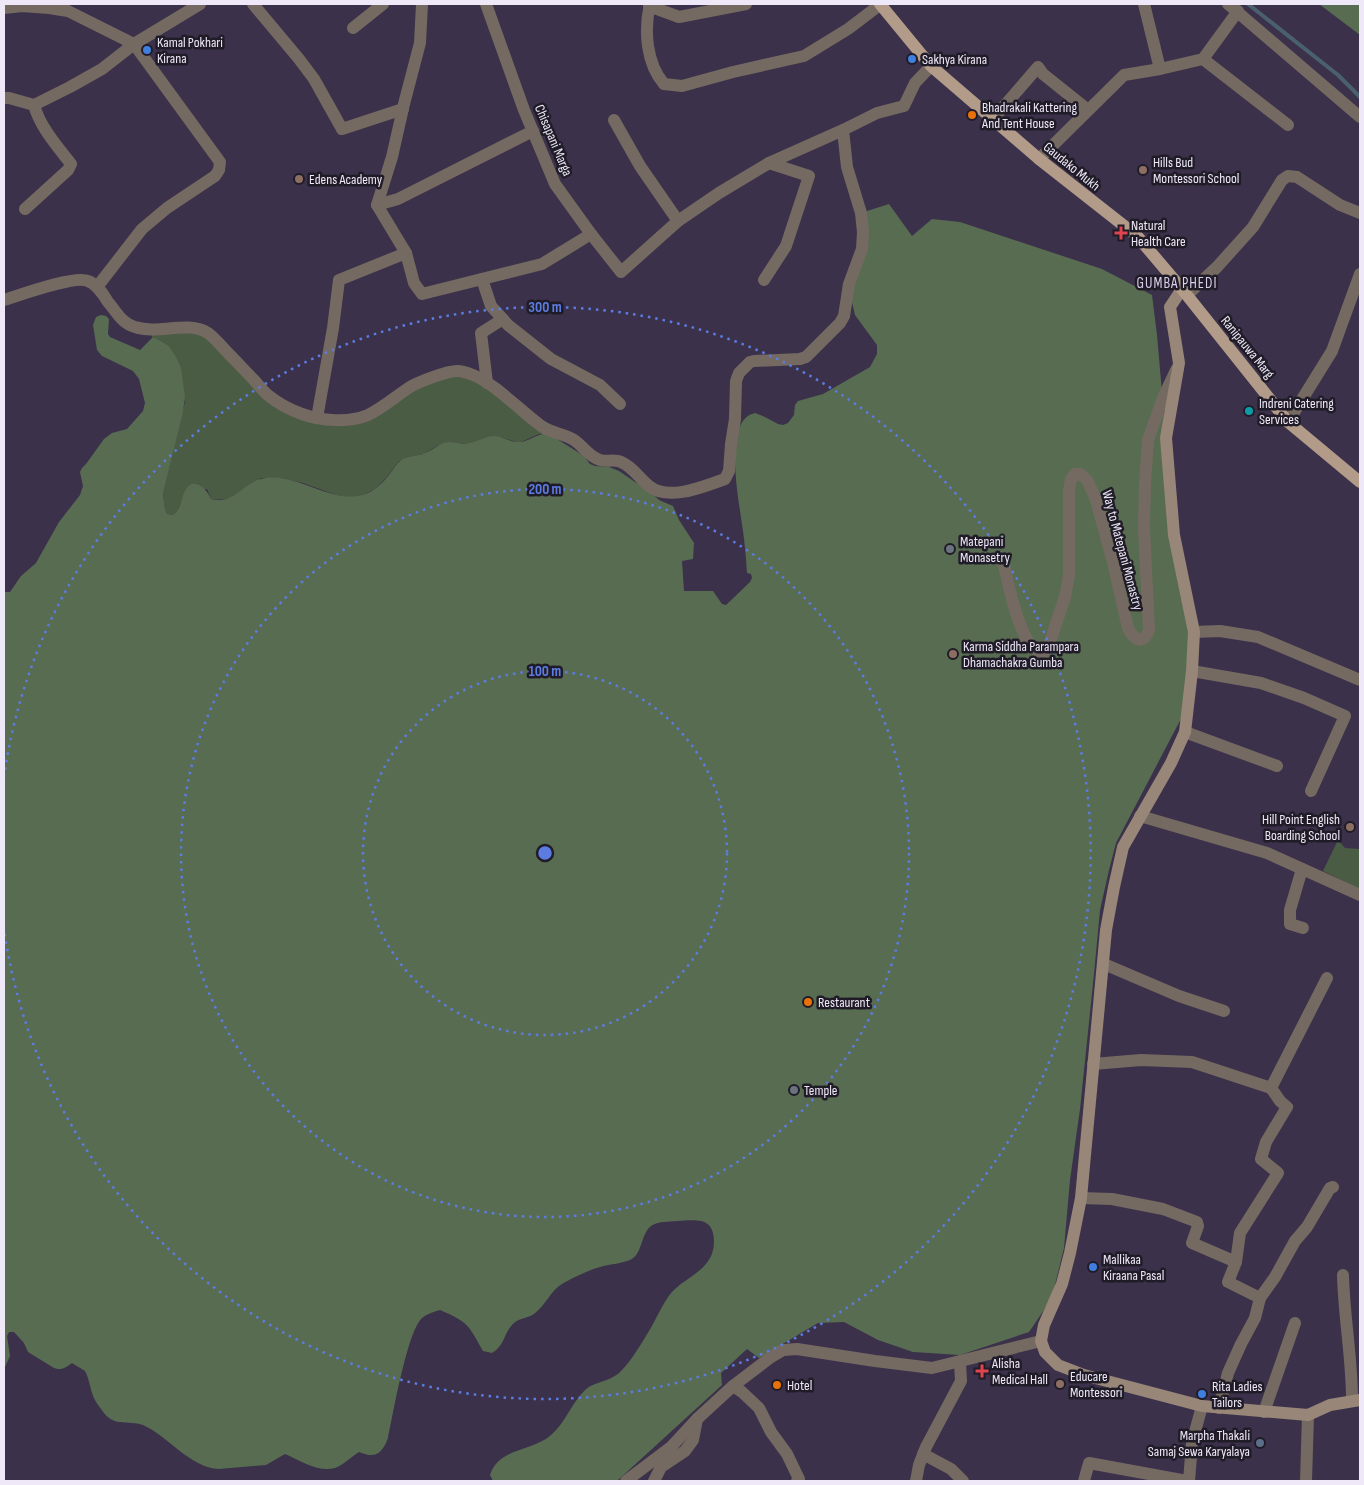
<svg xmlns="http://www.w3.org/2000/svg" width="1364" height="1485" font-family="'Sofia Sans Condensed',sans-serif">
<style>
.green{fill:#4a5d44}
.forest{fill:#586c52}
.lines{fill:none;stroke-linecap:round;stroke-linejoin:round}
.stream{stroke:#4a606f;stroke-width:4}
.minor{stroke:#756a61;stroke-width:12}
.secondary{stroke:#988678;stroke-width:12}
.primary{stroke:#b39b89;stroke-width:12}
.ring{fill:none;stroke:#5c7ce2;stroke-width:2.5;stroke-dasharray:2.5 5}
.shop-dot{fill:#3f7fe0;stroke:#201c27;stroke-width:2}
.food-dot{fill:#e8710a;stroke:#201c27;stroke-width:2}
.education-dot{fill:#8d6e63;stroke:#201c27;stroke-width:2}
.health-dot{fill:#e0444e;stroke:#201c27;stroke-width:2}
.culture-dot{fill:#0f9aa8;stroke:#201c27;stroke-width:2}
.worship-dot{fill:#6b7280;stroke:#201c27;stroke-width:2}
.service-dot{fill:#5c6f8a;stroke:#201c27;stroke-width:2}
.labels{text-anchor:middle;stroke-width:5;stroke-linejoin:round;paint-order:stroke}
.poi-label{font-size:14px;fill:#eee8f8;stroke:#201c27;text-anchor:start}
.street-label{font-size:14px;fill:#eee8f8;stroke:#201c27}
.neighbourhood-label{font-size:15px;letter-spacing:1px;fill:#daceed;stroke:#201c27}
.centre{fill:#5c7ce2;stroke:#201c27;stroke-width:2.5}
.ring-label{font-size:15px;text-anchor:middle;font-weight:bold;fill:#5c7ce2;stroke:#201c27;stroke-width:5;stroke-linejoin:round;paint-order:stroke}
</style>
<rect width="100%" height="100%" fill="#3b314a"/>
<g class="green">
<path d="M151,331L201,332L276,404L349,422L412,389L453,374L472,377L549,434H539L521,442H516L501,437L466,444L451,442L437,446L424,454L408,457L399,461L387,477L376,488L362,496L357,497H346L336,495L303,483L282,478H261L232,498C225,499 218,500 211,499L207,489L184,494L180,509L173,515L167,514L165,509L163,494L185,402L169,346L156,338H152Z"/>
<polygon points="1338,840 1345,848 1360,849 1360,889 1323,871"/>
</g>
<g class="forest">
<polygon points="1319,4 1360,4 1360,35"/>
<path d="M889,204L912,236L932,219L960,222L1102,269L1152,295L1157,335L1175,542L1191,629L1184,713L1116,843L1109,870L1100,910L1094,974L1080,1109L1070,1180L1064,1248L1054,1289L1044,1310L1029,1332L960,1355L913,1352L878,1340L844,1322L818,1323L759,1358L747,1349L721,1373L722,1385L617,1481H493L490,1475C499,1447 532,1452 551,1435C565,1423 571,1404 585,1390C595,1381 611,1382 621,1371C632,1360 641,1344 649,1331C657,1318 662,1304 672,1292C687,1276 714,1269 714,1242C714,1216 696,1220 677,1221C668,1222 658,1221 651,1226C640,1235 643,1254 630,1260C620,1264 609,1264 600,1267C589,1270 572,1278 562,1284C552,1289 545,1306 534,1314C528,1318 520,1318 514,1323C503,1333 506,1344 492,1353L483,1351C468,1324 468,1322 440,1310C433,1312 427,1314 422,1318C407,1332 393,1415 388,1438C382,1454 375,1459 359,1452C351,1457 343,1465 335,1468C319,1473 299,1460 285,1454L266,1465L219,1469C190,1468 167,1435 143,1425C128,1420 115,1427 104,1413C101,1409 97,1404 95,1400C90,1391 90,1380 85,1371L72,1363C66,1367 62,1371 54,1368L28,1352L24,1343L14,1332H9L7,1336L10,1356L4,1369V592H10L21,576L36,563L59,522L80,495L83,486L80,472L82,468L86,464L104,439L112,433L127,429L143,411L145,403L139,379L133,371L102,356L97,350L93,325L96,317L101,315L106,316L109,319L108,334L110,337L140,350L152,338H156L169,346L177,359L181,368L185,397L183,412L163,494L165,509L167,514L173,515C183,508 180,500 185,491C193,475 207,489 211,499C236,505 244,480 266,478C298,474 327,501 358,496C370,495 382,484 389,475C393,470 396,464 401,460C407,456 416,456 423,454C433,451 439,442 450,442C457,442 462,445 469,443C477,442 486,436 494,436C503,436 511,443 520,442C531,441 538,432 549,434L584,456L590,464L595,466L609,467L619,471L635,482L648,489L659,500L673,506L679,520L694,543L693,559L682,561L684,591H713L722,604L726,605L750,582L752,578L751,574L747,573C746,559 745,545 743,531C740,507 724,432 748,416C750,414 753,414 755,413L765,417L778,424L783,425L788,423L794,415L795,405L798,401L823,394L870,367L877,354V345L855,315L851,298L867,211Z"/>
</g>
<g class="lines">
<polyline class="stream" points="1248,4 1338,75 1360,97"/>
<g class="minor">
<polyline points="253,4 299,59 314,79 342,129 403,109"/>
<polyline points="486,4 524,110 555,184 591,234 621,272 678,221 719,193 769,163 843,130"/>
<path d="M650,4C644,30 646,63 664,84L682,86L733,72L804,56L848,29L881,4"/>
<polyline points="1144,4 1160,69"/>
<polyline points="1228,4 1360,117"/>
<polyline points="649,6 679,17 746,4"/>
<polyline points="4,8 22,6 49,8 68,11 134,44 220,162 219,170 215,176 167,208 142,229 97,287"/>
<polyline points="353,28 383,4"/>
<polyline points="1203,59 1288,125"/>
<polyline points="4,98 9,98 34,105 70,87 102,69 134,44 200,4"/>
<polyline points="993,119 1038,67 1043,74 1088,110"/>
<polyline points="614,120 640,166 678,221"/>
<polyline points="1039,159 1124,75 1160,69 1203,59 1238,11"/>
<polyline points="377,205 398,199 533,131"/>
<path d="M25,209L68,170L71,164C57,146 40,127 34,105"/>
<polyline points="406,253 377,205 392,157 404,104 420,43 422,4"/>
<polyline points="482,279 491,306 508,325 551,359 600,385 620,404"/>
<polyline points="764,280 786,246 809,176 769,163"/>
<polyline points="1187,295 1217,267 1253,227 1282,180 1288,176 1297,177 1340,205 1360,213"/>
<path d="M4,300C20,295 75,275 88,281C97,284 103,294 108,302C116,311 122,324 135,327C159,335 187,320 208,333C216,339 222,347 229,354C238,363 246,372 255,381C259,386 264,392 269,396C279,404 291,410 302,414C321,421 349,423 368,415C383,408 396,396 410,387C418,382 447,371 457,371C462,371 468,373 473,375C494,383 521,411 540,425C551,434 564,433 574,440C583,446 589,457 600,460C607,462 614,459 621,462C632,466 640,479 649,486C669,502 705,486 725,479L729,471L731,444L735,419L736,381L739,373L750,362L754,361L800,359L806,357L840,323L844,316L849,284L862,249L863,232L861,213L847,167L843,130L877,113L904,106L915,83L931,66"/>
<polyline points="487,383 481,333 503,319"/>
<polyline points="317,418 333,328 339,280 406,253 414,283 422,294 542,264 591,234"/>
<polyline points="1288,422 1332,351 1360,274"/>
<path d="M1003,561C1008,581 1020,651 1043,653L1049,645L1065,597L1069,575V491L1071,479L1075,474H1080L1087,480L1095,497L1113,562L1128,628C1134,640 1143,646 1149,630L1144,529L1145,483L1148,440L1163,398L1176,370"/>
<polyline points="1194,632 1220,631 1258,637 1360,680"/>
<polyline points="1192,671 1261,683 1304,698 1345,716 1311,791"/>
<polyline points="1185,732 1277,766"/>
<polyline points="1140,816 1267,853 1360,895"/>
<polyline points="1302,869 1290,910 1290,924 1303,928"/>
<polyline points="1104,964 1179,996 1224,1011"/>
<polyline points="1093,1064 1141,1060 1192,1062 1271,1088 1327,978"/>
<polyline points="1081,1198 1112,1199 1163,1209 1197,1222 1198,1226 1192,1243 1236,1262 1228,1282 1260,1298"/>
<polyline points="1236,1262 1240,1233 1278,1173 1261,1159 1266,1142 1287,1107 1280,1101 1271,1088"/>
<path d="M1343,1275C1344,1317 1352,1358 1352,1400"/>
<polyline points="733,1386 742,1392 759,1408 771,1432 787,1454 799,1479 797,1481"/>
<polyline points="1219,1408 1228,1373 1241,1344 1255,1318 1260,1298 1275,1277 1295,1241 1307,1227 1330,1188 1333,1187"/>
<polyline points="1264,1412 1295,1323"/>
<polyline points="923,1454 951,1469 963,1481"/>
<polyline points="626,1481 671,1447 697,1419 733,1386 771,1357 783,1350 797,1349 875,1361 932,1368 1041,1341"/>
<polyline points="654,1481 661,1467 685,1451 693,1440 697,1419"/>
<polyline points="916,1481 919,1465 926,1447 961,1381 960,1362"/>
<polyline points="1084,1481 1089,1463 1187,1481"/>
<polyline points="1189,1481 1192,1443 1202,1406"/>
<polyline points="1306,1481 1308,1415"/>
</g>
<polyline class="secondary" points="1182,289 1170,307 1179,363 1166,438 1174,535 1194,632 1192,671 1185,732 1171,763 1123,847 1114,887 1106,930 1081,1198 1070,1253 1062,1284 1044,1325 1041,1341 1045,1352 1058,1365 1084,1375 1202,1406 1308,1415 1330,1405 1360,1400"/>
<polyline class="primary" points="880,4 931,66 1039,159 1137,236 1182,289 1288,422 1360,482"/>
</g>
<g class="ring">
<circle cx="545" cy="853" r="182"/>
<circle cx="545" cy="853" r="364"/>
<path d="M4 777A546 546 0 1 1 4 929"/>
</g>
<g class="shop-dot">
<circle cx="147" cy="50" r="5"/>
<circle cx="912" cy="59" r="5"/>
<circle cx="1093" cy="1267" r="5"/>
<circle cx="1202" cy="1394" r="5"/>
</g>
<g class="food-dot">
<circle cx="972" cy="115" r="5"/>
<circle cx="808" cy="1002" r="5"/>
<circle cx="777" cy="1385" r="5"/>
</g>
<g class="education-dot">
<circle cx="1143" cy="170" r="5"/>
<circle cx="299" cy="179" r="5"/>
<circle cx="953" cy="654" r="5"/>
<circle cx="1350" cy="827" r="5"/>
<circle cx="1060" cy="1384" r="5"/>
</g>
<g class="health-dot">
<path d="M1118.5 225.5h5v5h5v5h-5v5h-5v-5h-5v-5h5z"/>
<path d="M979.5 1363.5h5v5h5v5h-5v5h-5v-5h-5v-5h5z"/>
</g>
<circle class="culture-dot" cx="1249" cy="411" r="5"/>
<g class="worship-dot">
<circle cx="950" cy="549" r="5"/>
<circle cx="794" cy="1090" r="5"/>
</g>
<circle class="service-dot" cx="1260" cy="1443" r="5"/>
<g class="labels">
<g class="poi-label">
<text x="157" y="47">Kamal Pokhari<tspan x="157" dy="16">Kirana</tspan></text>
<text x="922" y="64">Sakhya Kirana</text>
<text x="982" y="112">Bhadrakali Kattering<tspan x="982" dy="16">And Tent House</tspan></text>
<text x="1153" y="167">Hills Bud<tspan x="1153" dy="16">Montessori School</tspan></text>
<text x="309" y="184">Edens Academy</text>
<text x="1131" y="230">Natural<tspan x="1131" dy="16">Health Care</tspan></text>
<text x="1259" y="408">Indreni Catering<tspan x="1259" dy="16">Services</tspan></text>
<text x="960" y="546">Matepani<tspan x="960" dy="16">Monasetry</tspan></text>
<text x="963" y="651">Karma Siddha Parampara<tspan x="963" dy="16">Dhamachakra Gumba</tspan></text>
<text x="1340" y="824" text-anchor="end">Hill Point English<tspan x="1340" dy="16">Boarding School</tspan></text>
<text x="818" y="1007">Restaurant</text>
<text x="804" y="1095">Temple</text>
<text x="1103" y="1264">Mallikaa<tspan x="1103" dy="16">Kiraana Pasal</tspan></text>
<text x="992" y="1368">Alisha<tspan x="992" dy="16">Medical Hall</tspan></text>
<text x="1070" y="1381">Educare<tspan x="1070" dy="16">Montessori</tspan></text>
<text x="787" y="1390">Hotel</text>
<text x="1212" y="1391">Rita Ladies<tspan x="1212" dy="16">Tailors</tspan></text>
<text x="1250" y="1440" text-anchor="end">Marpha Thakali<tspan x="1250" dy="16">Samaj Sewa Karyalaya</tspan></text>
</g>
<g class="street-label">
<text transform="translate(554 140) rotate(67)" y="5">Chisapani Marga</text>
<text transform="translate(1072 166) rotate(39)" y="5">Gaudako Mukh</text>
<text transform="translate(1248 347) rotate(51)" y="5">Ranipauwa Marg</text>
<text transform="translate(1123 550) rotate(75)" y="5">Way to Matepani Monastry</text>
</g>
<g class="neighbourhood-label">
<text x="1177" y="288">GUMBA PHEDI</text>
</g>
</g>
<circle cx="545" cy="853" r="8" class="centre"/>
<g class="ring-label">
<text x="545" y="312">300 m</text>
<text x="545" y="494">200 m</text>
<text x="545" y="676">100 m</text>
</g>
<rect width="1364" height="1485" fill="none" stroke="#eee8f8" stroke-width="10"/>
</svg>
